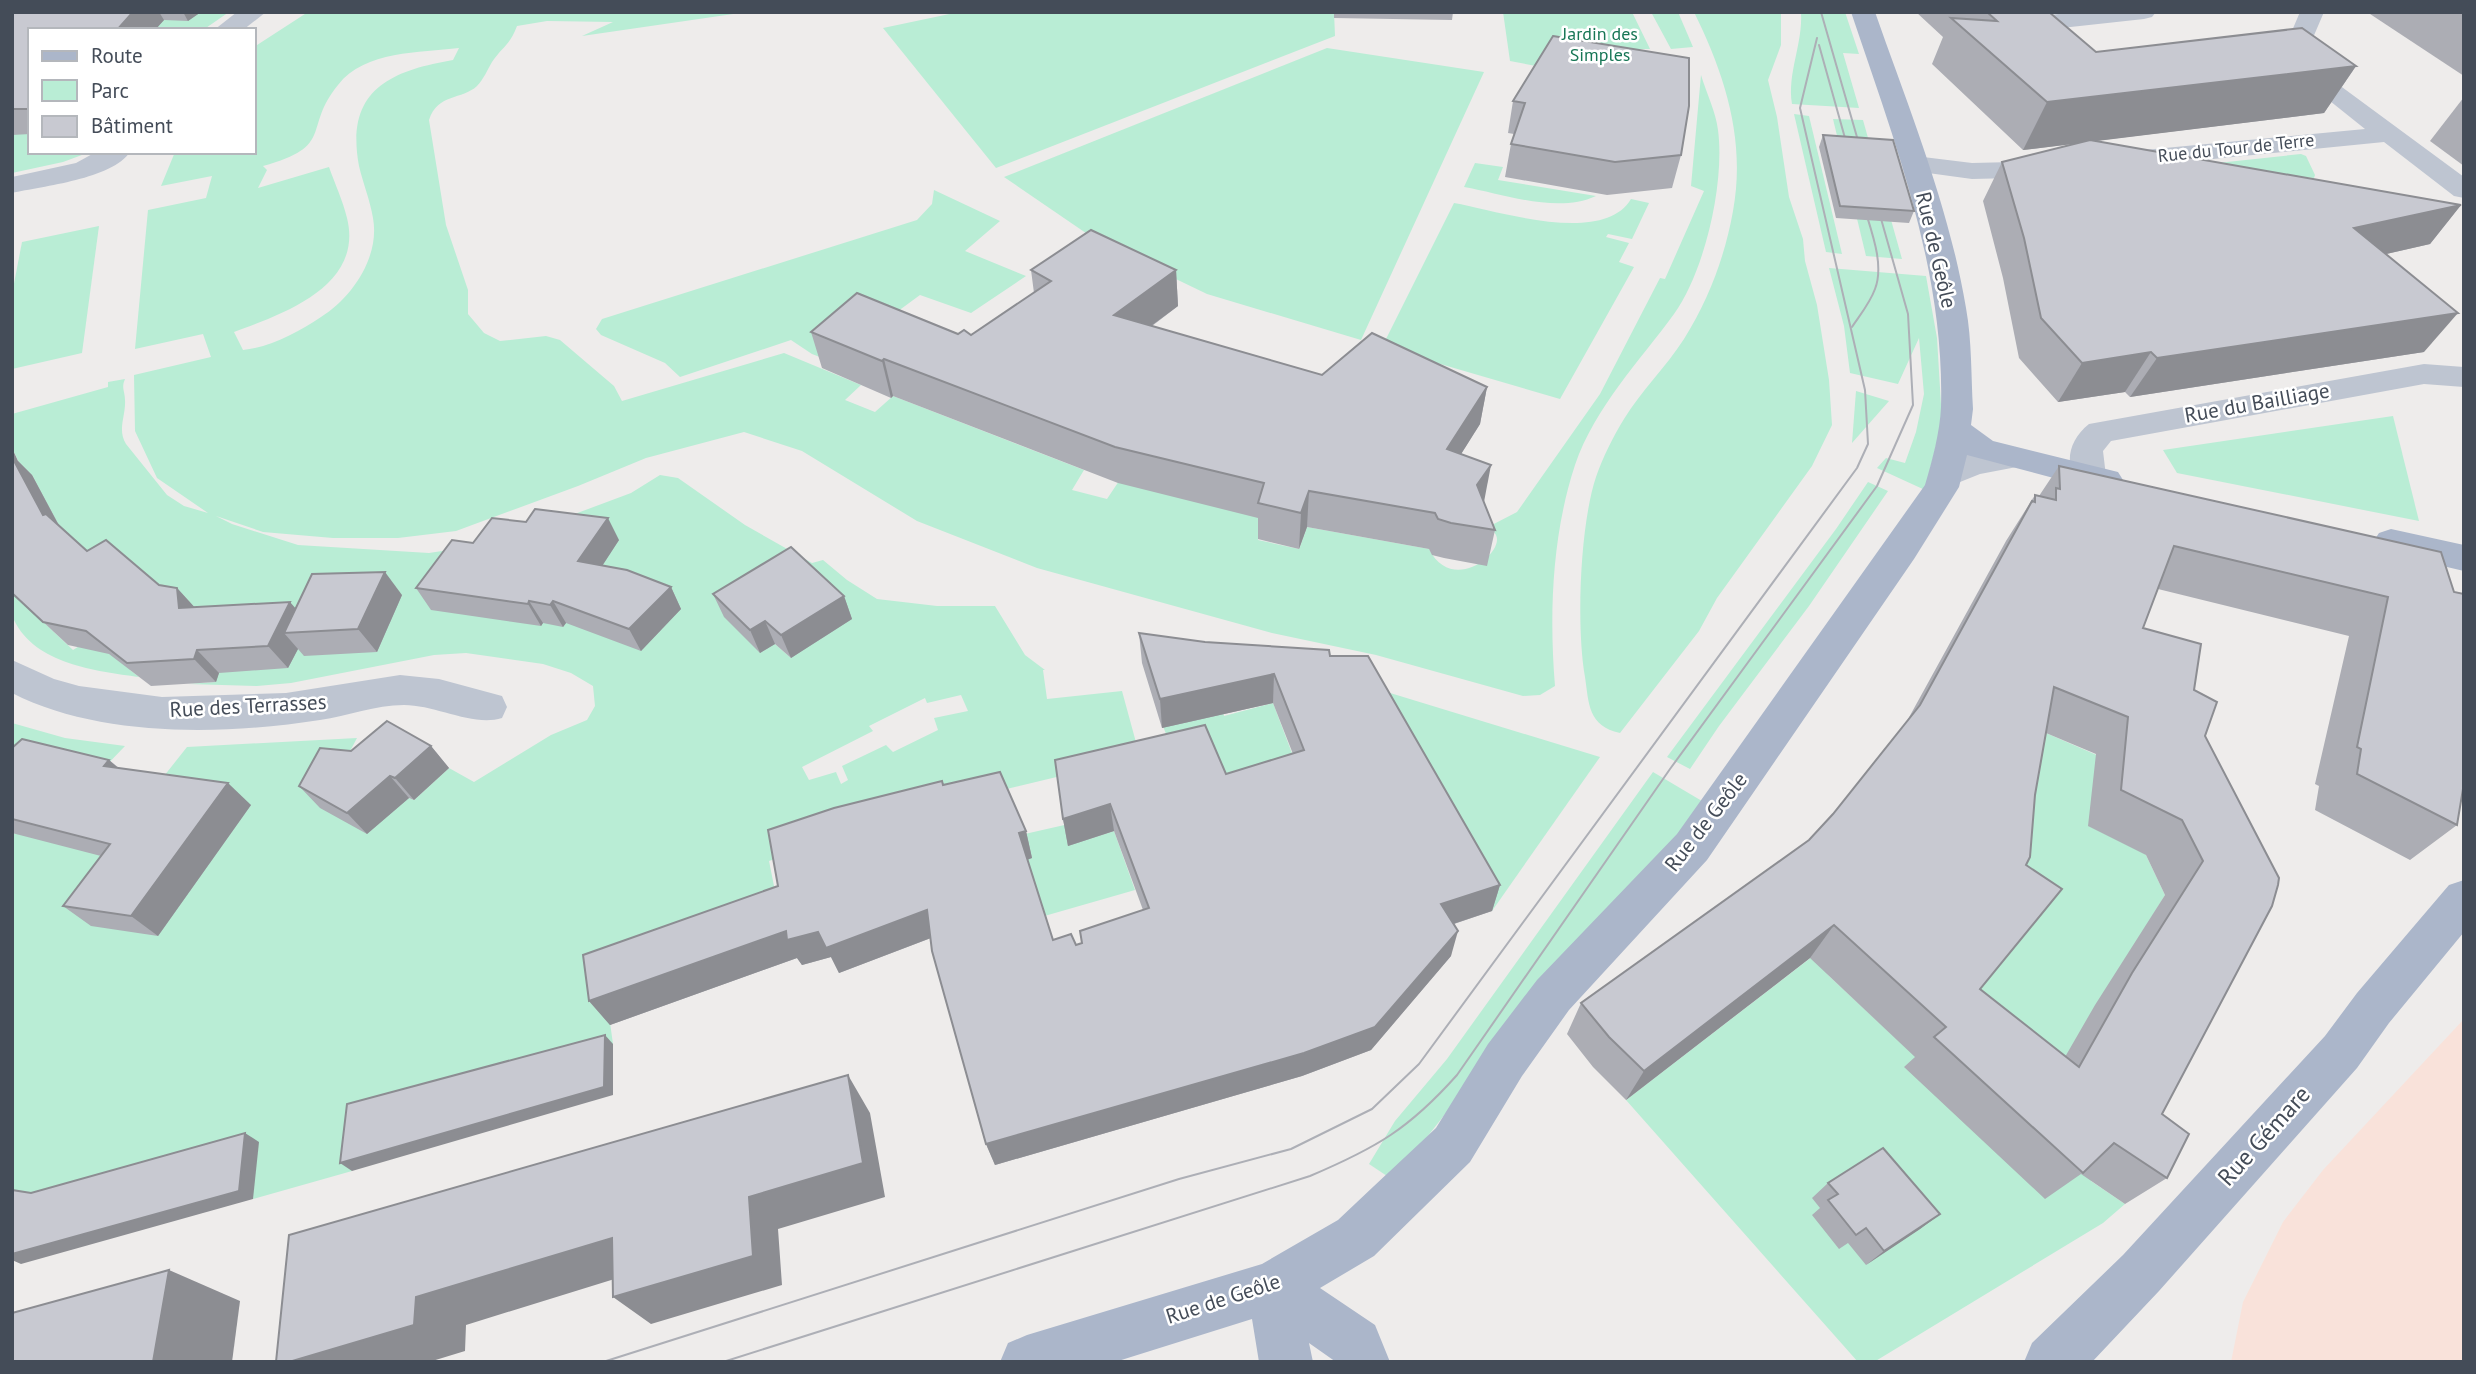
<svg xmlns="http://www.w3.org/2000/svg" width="2476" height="1374" font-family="'PT Sans',sans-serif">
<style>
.medical{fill:#f9e2da}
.green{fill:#b9edd5;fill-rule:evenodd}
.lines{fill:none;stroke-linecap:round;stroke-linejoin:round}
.minor{fill:#bec5d1;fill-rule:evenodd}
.major{fill:#abb6ca;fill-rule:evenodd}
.tram{stroke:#adafb6;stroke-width:2}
.wall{fill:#acadb4;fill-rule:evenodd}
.shaded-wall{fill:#8c8d92}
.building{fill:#c8c9d1;stroke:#8c8d92;stroke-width:2;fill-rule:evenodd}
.labels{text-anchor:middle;stroke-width:5;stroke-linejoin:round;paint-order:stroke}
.far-park-label{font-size:18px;fill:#187756;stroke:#fff}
.far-street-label{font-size:18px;fill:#444c58;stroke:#fff}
.street-label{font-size:21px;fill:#444c58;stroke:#fff}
.near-street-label{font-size:24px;fill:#444c58;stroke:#fff}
</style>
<rect width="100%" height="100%" fill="#eeeceb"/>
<polygon class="medical" points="2464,1019 2464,1362 2231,1362 2243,1302 2283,1222 2323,1170"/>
<g class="green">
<polygon points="12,12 229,12 203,30 30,30 30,152 90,152 63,162 12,173"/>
<path d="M308,12H747L582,36L613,22L547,21L517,26C510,45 502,47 492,62C488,69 483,80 477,86C462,100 438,93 429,120L446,225L468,290V314L484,333L500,341L546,336L560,340L614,386L622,401L784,353L861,385L845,400L875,412L893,396L1084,470L1072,490L1107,499L1119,481L1264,518L1258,540L1299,549L1307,527L1429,549C1452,595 1505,553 1496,535C1494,531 1491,529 1488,527L1517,512L1600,394L1660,278L1665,279L1704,191L1691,186L1701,75C1706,92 1716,112 1718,130C1725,182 1705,271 1674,314C1639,362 1595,407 1575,465C1552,535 1549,613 1555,686L1540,695L1523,696L1376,655L1272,633L1037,568L917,521L802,451L744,432L646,458L578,486L456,531L398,538H333L263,532L216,516L232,524L298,545L429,553L455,549L556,521L631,493L660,475L678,478L745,525L812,563L823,560L847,580L877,599L937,606H995L1025,655L1045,670H1043L1047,699L1122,691L1140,757L965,799L977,845L1082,821L1089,839L1114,831L1135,890L1041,917L898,819L769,861L780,916L604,980L613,1044L359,1113L352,1171L253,1199L48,1200L12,1195V833L107,848L187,747L357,738L320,808L409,798L414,800L449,768L474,782L551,735L587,720L595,706L593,686L571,673L543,664L466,653L434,655L291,683L257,686L188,684L216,682L130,670L139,677C96,671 35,664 14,620C10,612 12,601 12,592L73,650L97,635L72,555L32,475L26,477L12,448V414L108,387V382L125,379C121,388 125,391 125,400C126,416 117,429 126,444L167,495L184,506L208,513L157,478L135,431L134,375L211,357L203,334L135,349L148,210L206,198L212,176L161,186L175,152H254V47ZM459,48L453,60C389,71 345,91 359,166C363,183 370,200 373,218C380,256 353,297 321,317C298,332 272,347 243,350L234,332C283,314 364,286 347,218C343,201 335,184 329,167L258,188L267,170L263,166C336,146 302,129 338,85C365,50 420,53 459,48ZM799,571L791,658L775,644ZM961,695L968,711L934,718L938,730L893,752L886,745L842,766L848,780L841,784L836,772L809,780L802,767L873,731L869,726L925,698L927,703Z"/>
<polygon points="959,12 1334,12 1335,36 996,168 883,28"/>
<polygon points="1503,12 1632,12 1650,49 1634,49 1547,68 1510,61"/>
<polygon points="1651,12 1678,12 1693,47 1671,49"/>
<path d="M1694,12H1781V45L1768,80L1777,117L1789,197L1803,239L1805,261L1817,305L1829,380L1832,425L1812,466L1717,598L1699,631L1620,733C1588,726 1589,704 1585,677C1576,626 1580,525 1596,477C1603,457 1613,437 1624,419C1641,391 1666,367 1684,339C1709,299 1725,256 1733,211C1746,140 1725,75 1694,12Z"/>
<path d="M1801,12H1845L1859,54L1843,53L1859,108L1792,104C1787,73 1803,44 1801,12Z"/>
<polygon points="1327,48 1484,72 1361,340 1207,294 1099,242 1004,177"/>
<polygon points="1794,114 1809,116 1842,254 1826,252"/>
<polygon points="1833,119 1863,120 1902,259 1866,256"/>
<polygon points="2301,154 2306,156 2315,175 2314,178 2180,167"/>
<path d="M1475,163L1503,167L1498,180L1596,196C1557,214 1504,194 1464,187Z"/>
<polygon points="934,190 1000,221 965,251 1026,276 971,313 920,295 830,361 812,354 791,340 680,377 665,363 601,335 596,329 602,319 917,220 932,204"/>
<path d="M1631,199L1649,203L1632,239L1608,234L1606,237L1629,243L1619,262L1634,267L1560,399L1382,347L1454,203C1499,211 1603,246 1631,199Z"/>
<polygon points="99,226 82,353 12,369 12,294 22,242"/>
<polygon points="1829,268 1926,276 1937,338 1942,421 1925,490 1877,468 1886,458 1905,463 1916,432 1924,394 1919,338 1898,384 1850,373 1844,326"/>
<polygon points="1856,391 1889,401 1852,443"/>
<polygon points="2393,416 2419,521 2177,473 2163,450"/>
<polygon points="1868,482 1888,491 1809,606 1719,726 1690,769 1667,757 1836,529"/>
<polygon points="1364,685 1600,757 1492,911"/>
<polygon points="1273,703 1315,814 1186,783 1160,719 1223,711 1224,716"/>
<polygon points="2004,715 2099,756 2165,895 2044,1096 1892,950"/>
<polygon points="12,723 65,738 125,746 99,773 12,798"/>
<polygon points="1653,772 1707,804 1457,1099 1393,1180 1369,1164 1395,1121 1447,1059"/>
<polygon points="1813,956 1829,976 1916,1057 2099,1146 2091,1181 2125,1204 2103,1223 1874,1362 1858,1362 1626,1100"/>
</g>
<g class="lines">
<g class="minor">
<polygon points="237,12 266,12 243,30 214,30"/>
<path d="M2076,12H2156L2152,17L2144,19L2043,30L2048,36L2044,41C2030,45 2021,37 2012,25L2016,20L2024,18Z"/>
<polygon points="2300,12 2324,12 2309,47 2312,65 2464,177 2464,198 2454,196 2384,142 2123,168 2114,166 2110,160 2114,154 2123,152 2365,129 2290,69 2285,47"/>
<path d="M96,152H130C112,179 43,186 12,193V177L76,163Z"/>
<polygon points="1915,156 1972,163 2049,161 2059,163 2062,169 2059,175 2049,177 1972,179 1906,170 1902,164 1906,158"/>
<path d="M2424,364L2464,367V387L2424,384L2111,441L2103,451L2106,476L2101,484L2089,488L2077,484C2064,462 2069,440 2089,424Z"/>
<path d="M2010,447L2022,450L2027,458L2022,466L1980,474L1945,488L1933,484L1928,476C1942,453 1985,449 2010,447Z"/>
<path d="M12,660L54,679L79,686L162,697L286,693L400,675L439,679L502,696L507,707L502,718C473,727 436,705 404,705C375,705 348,716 320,720C225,735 100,738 12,693Z"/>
</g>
<g class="major">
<path d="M1851,12H1875C1909,109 1949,206 1966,308C1972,341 1971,376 1973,409L1971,425L1993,441L2118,472L2123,480L2118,488L2106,492L1967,455L1959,487L1914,559L1707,860L1569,1010L1522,1076L1470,1162L1374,1256L1320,1288L1375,1325L1390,1362H1336L1309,1343L1313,1362H1259L1252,1319L1115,1362H1000L1008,1343L1027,1335L1262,1264L1338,1220L1374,1186L1436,1128L1488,1044L1537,980L1677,834L1925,485C1932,461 1940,432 1941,407C1945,270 1894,140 1851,12Z"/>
<polygon points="2391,529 2464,545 2464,571 2379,551 2373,542 2379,533"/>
<polygon points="2464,880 2464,932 2389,1023 2357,1068 2159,1291 2092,1362 2024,1362 2032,1343 2123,1255 2325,1036 2357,993 2449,885"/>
</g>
<g class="tram">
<polyline points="1821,12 1863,158"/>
<polyline points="1819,45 1850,156"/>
<path d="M1852,327C1860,315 1870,303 1875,289C1885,263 1870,228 1863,203"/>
<polyline points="603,1362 1179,1179 1291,1149 1372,1109 1419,1064 1857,468 1868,444 1865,390 1800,108 1817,38"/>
<path d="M723,1362L1310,1176C1376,1148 1409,1129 1457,1075L1670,769L1877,486L1913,405L1908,314L1876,201"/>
</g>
</g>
<g class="wall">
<polygon points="12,12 201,12 188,21 164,20 155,30 30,30 30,134 12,135"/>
<polygon points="1334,12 1453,12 1452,20 1334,18"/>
<polygon points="1916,12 2049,12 2096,52 2356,66 2324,113 2094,141 2461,205 2430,244 2386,254 2424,352 2130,397 2125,392 2058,402 2019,358 2003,278 1983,201 2002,162 2080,143 2023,150 1932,64 1943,37"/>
<polygon points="2367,12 2464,12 2464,76"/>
<polygon points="1553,36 1681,155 1672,188 1607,195 1505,177 1511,144 1514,134 1508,133 1513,101"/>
<polygon points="2464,97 2464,166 2430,141"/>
<polygon points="1823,135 1914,211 1909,223 1836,218 1819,147"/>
<polygon points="1031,270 1176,270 1178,306 1152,326 1322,375 1487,387 1480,424 1461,454 1484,502 1495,530 1487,566 1444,558 1432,555 1429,549 1307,527 1299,549 1258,539 1258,518 1118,483 893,396 891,398 822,368 811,332 971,335 1034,293"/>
<polygon points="18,461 32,475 60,527 87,551 159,585 177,588 195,608 296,609 402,595 377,652 304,656 298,649 288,668 219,673 216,682 151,686 109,654 68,645 12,593"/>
<path d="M2059,466L2441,552L2457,825L2410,860L2315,810L2319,786L2315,784L2349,636L2158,589L2143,628L2194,690L2205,736L2279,878L2162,1114L2167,1178L2125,1204L2081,1174L2045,1199L1904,1067L1915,1057L1810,958L1626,1100L1593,1067L1567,1034L1581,1003L1809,840L1833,814L1907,721L2006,541L2035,495L2039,496ZM2046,733L2096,754L2088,826L2146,855L2165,895L2095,1005L2065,1057L1980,989L2026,865L2035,795Z"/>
<polygon points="619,540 602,566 671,587 681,609 641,651 566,623 563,627 543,623 541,626 431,610 416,588 473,543"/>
<polygon points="713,594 844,596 852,619 791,658 775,644 760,653 724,617"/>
<polygon points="1139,633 1205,642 1330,656 1500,885 1492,911 1454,924 1451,956 1371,1050 1302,1076 995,1165 986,1144 931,938 839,973 831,957 802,965 797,958 610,1025 589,1001 944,785 1026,831 1032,858 1027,860 1053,940 1076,945 1082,943 1143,910 1114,831 1068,846 1063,819 1226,774 1293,754 1273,703 1162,728 1142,663"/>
<polygon points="431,746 449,768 414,800 409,798 367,834 320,808 299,786 351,751"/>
<polygon points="12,748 109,760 119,768 251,805 158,936 91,926 63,906 101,856 12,833"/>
<polygon points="1828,1183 1940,1214 1920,1229 1866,1265 1848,1243 1839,1249 1812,1215 1820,1208 1812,1198"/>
</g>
<g class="shaded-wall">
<polygon points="133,12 159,12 164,20 155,30 117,30"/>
<polygon points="183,12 201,12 188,21"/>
<polygon points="2356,66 2324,113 2023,150 2047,102"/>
<polygon points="2461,205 2430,244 2325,268 2354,228"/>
<polygon points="1176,270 1178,306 1117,351 1114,315"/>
<polygon points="2458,313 2424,352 2130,397 2157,358"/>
<polygon points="2151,352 2125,392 2058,402 2082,363"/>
<polygon points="884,359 893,396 891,398 882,361"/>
<polygon points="1487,387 1480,424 1441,486 1447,449"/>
<polygon points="12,448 18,461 32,475 66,539 43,515 12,463"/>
<polygon points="1491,465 1484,502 1470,521 1477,485"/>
<polygon points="1309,491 1307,527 1299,549 1301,513"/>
<polygon points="608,518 619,540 591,583 578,561"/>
<polygon points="385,572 402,595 377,652 358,629"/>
<polygon points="671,587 681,609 641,651 629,629"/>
<polygon points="177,588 198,611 179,608"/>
<polygon points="844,596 852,619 791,658 781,635"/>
<polygon points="529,601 543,623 541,626 528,604"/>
<polygon points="553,601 566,623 563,627 550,605"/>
<polygon points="290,602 310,625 284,633 298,649 288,668 268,646"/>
<polygon points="765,621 775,644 760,653 750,630"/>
<polygon points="197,650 219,673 216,682 194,659"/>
<polygon points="1274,674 1273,703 1162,728 1160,699"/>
<polygon points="431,746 449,768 414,800 395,778"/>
<polygon points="109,760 134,782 104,766"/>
<polygon points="390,776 409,798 367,834 347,813"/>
<polygon points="228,783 251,805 158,936 131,916"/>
<polygon points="1110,804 1114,831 1068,846 1063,819"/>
<polygon points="1026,831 1032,858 1026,860 1019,833"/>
<polygon points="1500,885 1492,911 1435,930 1441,904"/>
<polygon points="927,910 936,936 839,973 831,957 802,965 797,958 610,1025 589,1001 786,931 818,932"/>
<polygon points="1834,925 1810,958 1626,1100 1644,1071"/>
<polygon points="1458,931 1451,956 1371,1050 1302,1076 995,1165 986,1144"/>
<polygon points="605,1035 613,1044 613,1095 352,1171 340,1163"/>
<polygon points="848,1075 870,1113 885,1197 778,1229 782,1285 651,1324 613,1297 749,1197"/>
<polygon points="245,1133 259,1142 253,1199 21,1264 12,1260 12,1254"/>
<polygon points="1940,1214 1920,1229 1866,1265 1884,1251"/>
<polygon points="612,1238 650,1268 466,1325 465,1351 429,1362 289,1362 416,1297"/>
<polygon points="169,1270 240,1301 232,1362 153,1362"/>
</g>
<g class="building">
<polygon points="12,12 133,12 117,30 30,30 30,109 12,109"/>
<polygon points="1987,12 2049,12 2096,52 2302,28 2356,66 2047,102 1951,18 1997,21"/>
<polygon points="1553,36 1689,58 1689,106 1681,155 1615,162 1511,144 1525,103 1513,101"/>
<polygon points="1823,135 1893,140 1914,211 1840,206"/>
<polygon points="2090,140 2461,205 2354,228 2458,313 2157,358 2151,352 2082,363 2041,318 2024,238 2002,162"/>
<polygon points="1091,230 1176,270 1114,315 1322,375 1372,333 1487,387 1447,449 1491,465 1477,485 1495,530 1451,523 1438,519 1435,513 1309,491 1301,513 1258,503 1264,483 1115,447 884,359 882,361 811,332 857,293 958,334 964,330 971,335 1051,281 1031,270"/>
<polygon points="12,457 43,515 46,514 87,551 106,540 159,585 177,588 179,608 290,602 268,646 197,650 194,659 127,663 86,631 43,622 12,593"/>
<path d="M2059,466L2441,552L2454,592L2464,594V783L2457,825L2357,774L2361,749L2357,747L2388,597L2174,546L2143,628L2201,644L2194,690L2217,702L2205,736L2279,878L2278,885L2272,906L2162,1114L2189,1134L2167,1178L2114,1143L2083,1173L1934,1037L1946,1027L1834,925L1644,1071L1609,1037L1581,1003L1809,840L1833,814L1920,705L2032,501L2035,502V495L2056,500V488L2060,489ZM2054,687L2128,717L2121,790L2182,820L2203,861L2132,973L2079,1067L1980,989L2062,889L2026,865L2030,857L2035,795Z"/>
<polygon points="535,509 608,518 578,561 627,570 671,587 629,629 553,601 550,605 529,601 528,604 416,588 452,540 473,543 492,518 526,522"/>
<polygon points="791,547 844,596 781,635 765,621 750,630 713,594"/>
<polygon points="385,572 358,629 284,633 312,574"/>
<polygon points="1139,633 1205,642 1329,650 1330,656 1368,656 1500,885 1441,904 1458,931 1375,1027 1304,1053 986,1144 932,951 927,910 826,948 818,932 787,940 786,931 589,1001 583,955 778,886 768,830 834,808 942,781 943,785 1000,772 1026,831 1019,833 1053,940 1071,934 1076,945 1082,943 1080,931 1149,908 1110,804 1063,819 1055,760 1205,725 1226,774 1304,750 1274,674 1160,699"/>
<polygon points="387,721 431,746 395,778 390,776 347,813 299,786 320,748 351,751"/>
<polygon points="22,739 109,760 104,766 228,783 131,916 63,906 110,844 12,819 12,748"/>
<polygon points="605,1035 604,1087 340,1163 347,1104"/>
<polygon points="848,1075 863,1163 749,1197 753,1256 613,1297 612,1238 416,1297 414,1325 289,1362 276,1362 289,1235"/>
<polygon points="245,1133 239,1191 12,1254 12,1190 31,1193"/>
<polygon points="1883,1148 1940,1214 1884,1251 1866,1228 1856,1235 1828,1200 1838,1194 1828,1183"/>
<polygon points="169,1270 153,1362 12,1362 12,1313"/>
</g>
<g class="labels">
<g class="far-park-label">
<text x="1600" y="40">Jardin des<tspan x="1600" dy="21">Simples</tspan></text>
</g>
<g class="far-street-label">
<text transform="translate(2236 148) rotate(-6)" y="6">Rue du Tour de Terre</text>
</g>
<g class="street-label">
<text transform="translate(1936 250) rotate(77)" y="7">Rue de Geôle</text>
<text transform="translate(2257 403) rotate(-10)" y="7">Rue du Bailliage</text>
<text transform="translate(248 706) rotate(-3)" y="7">Rue des Terrasses</text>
<text transform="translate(1706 822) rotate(-52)" y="7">Rue de Geôle</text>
<text transform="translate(1223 1299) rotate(-18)" y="7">Rue de Geôle</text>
</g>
<g class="near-street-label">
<text transform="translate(2264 1136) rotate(-48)" y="8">Rue Gémare</text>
</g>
</g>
<rect width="2476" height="1374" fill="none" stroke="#444c58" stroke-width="28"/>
<rect x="28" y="28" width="228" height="126" fill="#ffffff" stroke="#b4b7bc" stroke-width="2"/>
<rect x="42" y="51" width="35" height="10" fill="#abb6ca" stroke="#b4b7bc" stroke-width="2"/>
<text x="91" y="63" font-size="21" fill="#444c58">Route</text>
<rect x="42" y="80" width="35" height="21" fill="#b9edd5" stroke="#b4b7bc" stroke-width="2"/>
<text x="91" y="98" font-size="21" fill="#444c58">Parc</text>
<rect x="42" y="116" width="35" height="21" fill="#c8c9d1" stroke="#b4b7bc" stroke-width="2"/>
<text x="91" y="133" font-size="21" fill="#444c58">Bâtiment</text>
</svg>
